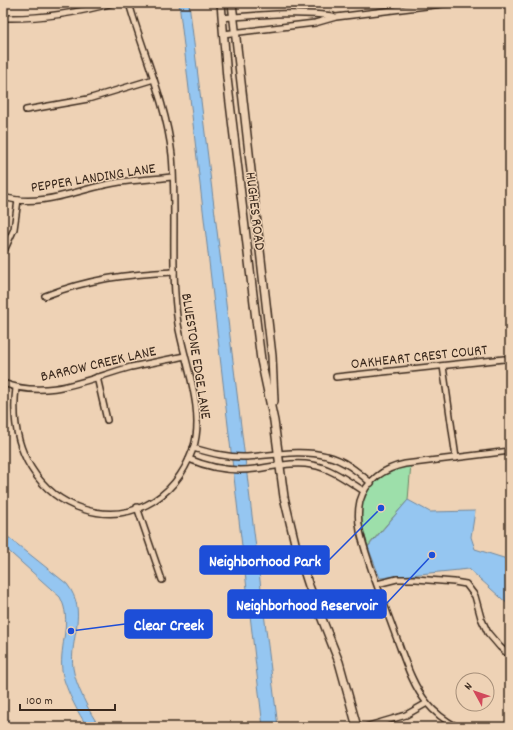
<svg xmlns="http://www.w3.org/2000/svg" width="513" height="730" font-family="Dekko,sans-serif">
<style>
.green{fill:#9ddfaa;stroke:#6c8464}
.water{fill:#95c6f1;stroke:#71889d}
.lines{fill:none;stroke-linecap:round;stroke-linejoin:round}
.stream{stroke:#71889d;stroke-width:2}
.street-casing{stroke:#3b2a1e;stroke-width:8}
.secondary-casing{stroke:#3b2a1e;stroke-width:10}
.street{stroke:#eed2b5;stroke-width:5}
.secondary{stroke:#eed2b5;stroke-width:7}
.labels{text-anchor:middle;stroke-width:3;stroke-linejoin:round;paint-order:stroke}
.street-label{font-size:15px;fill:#3b2a1e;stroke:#eed2b5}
.leader{fill:none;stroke:#1d4ed8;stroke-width:1.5}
.callout-dot{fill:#1d4ed8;stroke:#eed2b5;stroke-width:1.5}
.callout{fill:#1d4ed8;stroke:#1d4ed8;stroke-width:1.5}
.callout-label{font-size:16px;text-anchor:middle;font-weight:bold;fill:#fff}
</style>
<rect width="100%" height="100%" fill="#eed2b5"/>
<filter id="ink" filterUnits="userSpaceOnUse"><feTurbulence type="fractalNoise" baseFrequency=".025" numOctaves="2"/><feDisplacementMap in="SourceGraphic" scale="8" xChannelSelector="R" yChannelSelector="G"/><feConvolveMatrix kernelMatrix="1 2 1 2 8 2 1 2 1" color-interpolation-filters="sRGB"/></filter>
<g filter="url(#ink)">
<polygon class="green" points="411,463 408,500 368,546 358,515 367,487 387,470"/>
<g class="water">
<polygon points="179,3 189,3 278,727 263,727"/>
<polygon points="408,500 430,512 475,511 471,537 475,549 510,560 510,606 469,569 380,578 368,547"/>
<path d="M3,533L67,584C89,613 69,637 73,668C75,683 90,715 100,727H88C79,716 63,684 62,670C59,645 73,621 60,597L3,546Z"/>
</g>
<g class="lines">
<polyline class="stream" points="3,684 8,727"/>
<g class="street-casing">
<g id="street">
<path d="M3,18C41,19 77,13 113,3"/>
<path d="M222,18C259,15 296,11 333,16"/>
<polyline points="223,34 315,23 336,17 451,3"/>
<polyline points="26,110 88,99 154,79"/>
<path d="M3,197C43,209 82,187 120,182C138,180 155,179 172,177"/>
<polyline points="3,253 14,229 18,200"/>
<path d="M45,296C88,279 127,274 174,272"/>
<polyline points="443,366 456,458"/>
<polyline points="97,377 107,420"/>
<polyline points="336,377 504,359"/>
<path d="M3,383C48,400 87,379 131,367C149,363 167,360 185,356"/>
<path d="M16,388C0,518 153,561 193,449C206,412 184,361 178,324C170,268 177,211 172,155C166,102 143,53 129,3"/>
<path d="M193,448C211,453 229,458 247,457C274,455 301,449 327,456C344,460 357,471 371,483"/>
<path d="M189,459C210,468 231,472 255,469C273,467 293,461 312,465C331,468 348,481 364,491"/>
<polyline points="137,507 162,580"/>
<polyline points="377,584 397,579 416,579 454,582 466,584 475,596 481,618 488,633 500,647 510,656"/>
<polyline points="365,727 406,715 427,703"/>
<path d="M457,727C446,721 435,713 427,703C411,683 404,657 395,634C383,600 368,566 360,531C358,521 358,510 360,501C366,480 385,468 405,464L510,451"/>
</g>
</g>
<g class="secondary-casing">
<g id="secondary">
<polyline points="221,3 227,78 257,328 261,360 274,421 284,497 295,543 309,586 339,662 357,727"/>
<polyline points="232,3 272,356 274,401"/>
</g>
</g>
<use href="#street" class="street"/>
<use href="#secondary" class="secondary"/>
</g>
</g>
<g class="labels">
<g class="street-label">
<text transform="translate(93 177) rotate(-9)" y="5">PEPPER LANDING LANE</text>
<text transform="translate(256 211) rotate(83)" y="5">HUGHES ROAD</text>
<text transform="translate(197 356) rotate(81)" y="5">BLUESTONE EDGE LANE</text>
<text transform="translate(419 356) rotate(-6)" y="5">OAKHEART CREST COURT</text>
<text transform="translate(98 363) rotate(-13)" y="5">BARROW CREEK LANE</text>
</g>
</g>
<path class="leader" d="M381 508L329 560M432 555L386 604M71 631L125 624"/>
<g class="callout-dot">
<circle cx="381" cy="508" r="4"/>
<circle cx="432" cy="555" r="4"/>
<circle cx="71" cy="631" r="4"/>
</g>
<g class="callout">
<rect x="200" y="546" width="129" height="28" rx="4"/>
<rect x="228" y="590" width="158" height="28" rx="4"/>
<rect x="125" y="610" width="87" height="28" rx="4"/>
</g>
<g class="callout-label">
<text x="265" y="566">Neighborhood Park</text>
<text x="307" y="610">Neighborhood Reservoir</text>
<text x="169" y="630">Clear Creek</text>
</g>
<rect width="513" height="730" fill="none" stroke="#eed2b5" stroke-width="16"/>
<rect x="8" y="8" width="497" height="714" fill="none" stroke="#3b2a1e" stroke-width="1.5" filter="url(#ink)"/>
<g transform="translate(475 692) rotate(310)"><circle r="19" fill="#eed2b5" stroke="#a68f79"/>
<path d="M0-3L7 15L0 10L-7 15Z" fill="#d1495b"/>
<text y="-6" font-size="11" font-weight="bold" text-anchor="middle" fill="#3b2a1e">N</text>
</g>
<path d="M20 704v6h95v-6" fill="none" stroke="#3b2a1e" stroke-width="2"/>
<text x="26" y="704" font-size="12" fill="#3b2a1e" stroke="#eed2b5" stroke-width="3" paint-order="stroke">100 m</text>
</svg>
